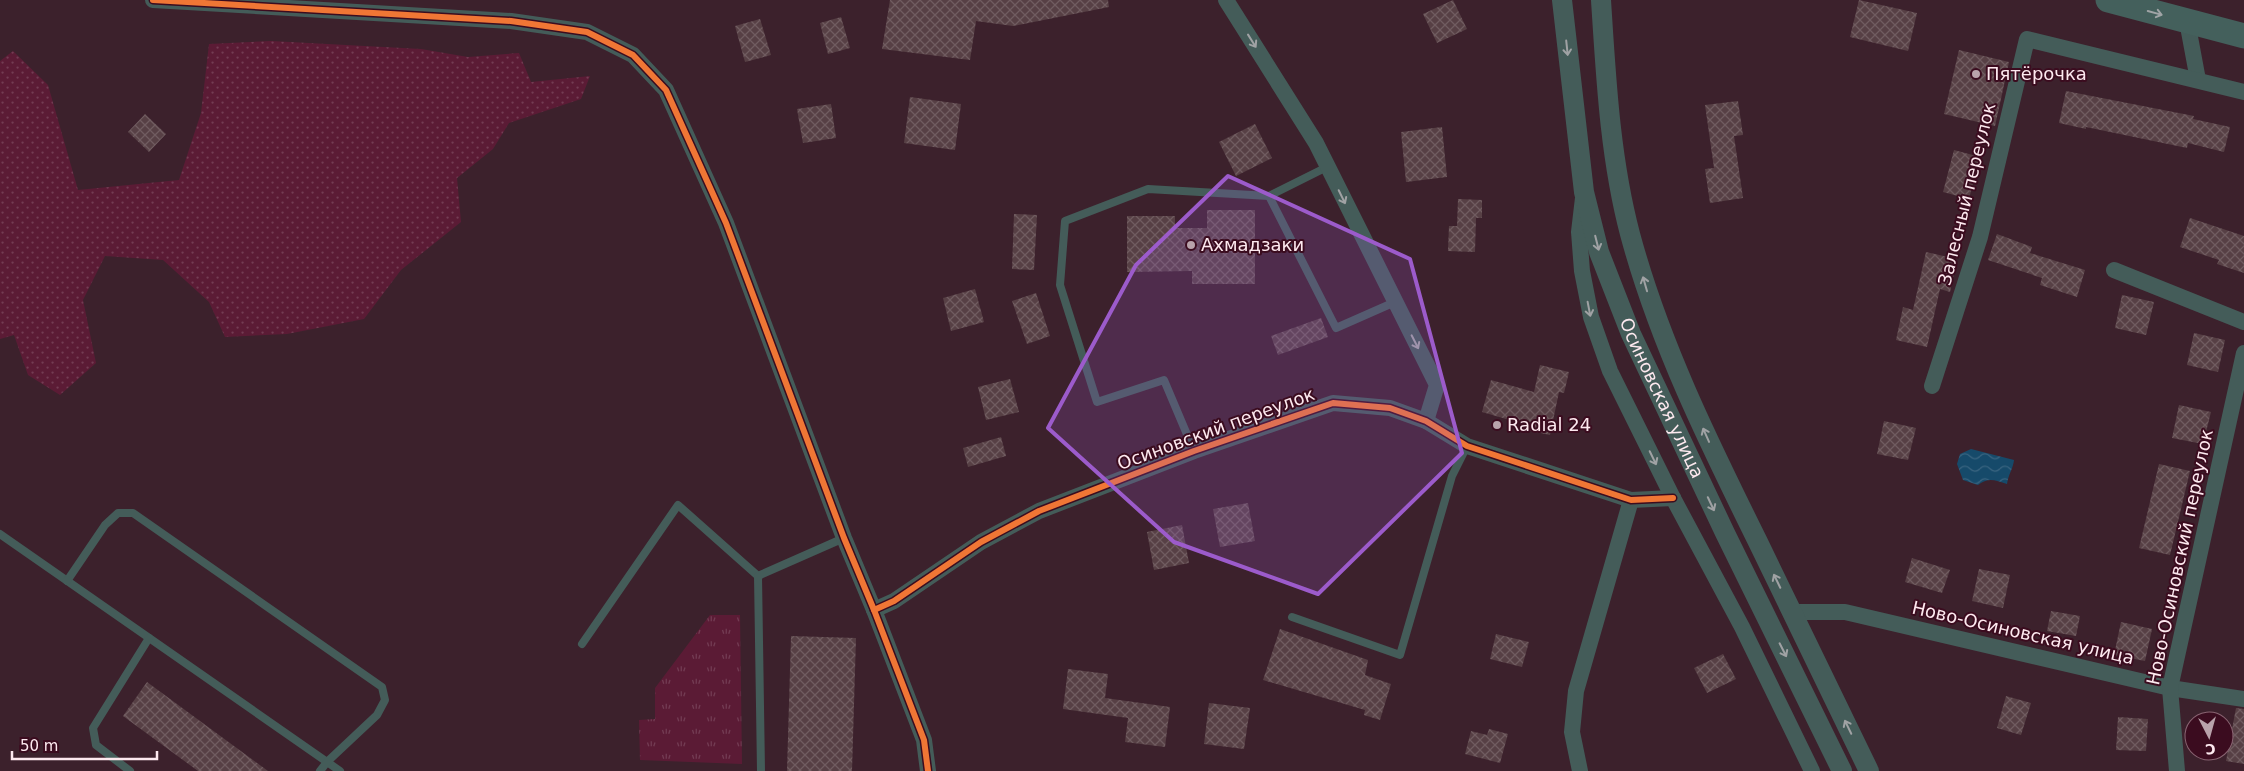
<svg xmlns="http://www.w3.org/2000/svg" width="2244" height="771" font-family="'DejaVu Sans',sans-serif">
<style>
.grass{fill:url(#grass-dots)}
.park{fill:url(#park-tufts)}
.water{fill:url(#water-waves)}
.building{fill:url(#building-cross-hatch)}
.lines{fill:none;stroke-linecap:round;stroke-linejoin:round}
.service{stroke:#445c59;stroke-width:8}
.minor{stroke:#445c59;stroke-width:16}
.tertiary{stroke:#445c59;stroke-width:20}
.primary{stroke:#44605c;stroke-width:25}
.cycleway-casing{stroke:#3b0c1f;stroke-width:9}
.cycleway{stroke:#f07635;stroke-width:6}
.oneway{stroke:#a0a4a6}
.oneway2{stroke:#a0a2a4}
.marked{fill:#9c5bcb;fill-opacity:0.2;stroke:#9c5bcb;stroke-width:4;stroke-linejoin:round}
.poi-dot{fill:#b9a3ab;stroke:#3b0c1f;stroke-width:2}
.labels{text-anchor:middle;stroke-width:4;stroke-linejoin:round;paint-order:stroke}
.poi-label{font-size:18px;fill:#fde9ef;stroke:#3b0c1f;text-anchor:start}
.street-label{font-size:18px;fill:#fde9ef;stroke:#3b0c1f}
</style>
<defs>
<pattern id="grass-dots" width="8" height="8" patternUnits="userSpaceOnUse" patternTransform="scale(1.25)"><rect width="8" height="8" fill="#5b1b35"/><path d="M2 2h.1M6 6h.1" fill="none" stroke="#733c53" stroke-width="1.8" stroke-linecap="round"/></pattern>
<pattern id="park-tufts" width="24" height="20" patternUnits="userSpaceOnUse" patternTransform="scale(1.25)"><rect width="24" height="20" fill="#5b1b35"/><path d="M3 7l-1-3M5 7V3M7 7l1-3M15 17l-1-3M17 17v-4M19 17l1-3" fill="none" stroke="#733c53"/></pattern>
<pattern id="water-waves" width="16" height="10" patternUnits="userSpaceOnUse" patternTransform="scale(1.25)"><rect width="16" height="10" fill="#164a6a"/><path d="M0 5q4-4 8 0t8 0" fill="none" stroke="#396480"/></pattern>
<pattern id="building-cross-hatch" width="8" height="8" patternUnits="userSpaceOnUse" patternTransform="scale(1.25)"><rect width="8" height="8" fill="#574045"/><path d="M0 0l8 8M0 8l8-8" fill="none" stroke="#705c60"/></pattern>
</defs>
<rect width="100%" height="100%" fill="#3c212c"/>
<polygon class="grass" points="271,41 421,49 468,57 519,53 531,82 590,76 581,99 509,123 493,149 457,178 461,222 401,270 364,319 287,334 225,337 209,302 163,260 105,256 83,300 96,363 60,395 28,375 14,335 0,339 0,61 13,51 48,85 78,190 179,180 201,113 209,44"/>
<polygon class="park" points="710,615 740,615 742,764 640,760 639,720 655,719 655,688"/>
<path class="water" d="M1971,449L2014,460C2013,469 2008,475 2007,484C1995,480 1988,477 1978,485L1963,480L1957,464L1960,454Z"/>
<g class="building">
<polygon points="890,0 1108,0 1109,7 1013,26 976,21 970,60 882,49"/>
<polygon points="1453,0 1467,29 1437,43 1423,14"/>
<polygon points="1859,0 1917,13 1908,51 1850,37"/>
<polygon points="841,17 850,48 828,54 820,23"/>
<polygon points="760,19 771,55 745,62 735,26"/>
<polygon points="1959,50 2009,62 1995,126 1944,114"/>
<polygon points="2066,91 2194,116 2193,119 2230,127 2224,152 2188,143 2187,148 2086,127 2086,129 2059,123"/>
<polygon points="910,97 961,104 955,150 904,143"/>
<polygon points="1738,101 1743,135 1734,136 1743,198 1710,203 1705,169 1714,168 1705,105"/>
<polygon points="831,104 836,138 803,143 797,109"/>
<polygon points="145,114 166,134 149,152 128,132"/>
<polygon points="1255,124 1272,158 1236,176 1219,142"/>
<polygon points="1442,127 1447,177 1406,182 1401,132"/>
<polygon points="1954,150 1980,157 1969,199 1943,192"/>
<polygon points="1458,199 1482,200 1482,218 1476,218 1475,252 1448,251 1449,226 1457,226"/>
<polygon points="1207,210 1255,210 1255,284 1192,284 1192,271 1127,272 1127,216 1175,216 1175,228 1207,228"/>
<polygon points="1014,214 1037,215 1034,270 1012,269"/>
<polygon points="2190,218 2244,236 2244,273 2217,264 2219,260 2180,247"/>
<polygon points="1997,234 2032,247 2030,253 2085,270 2077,297 2040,285 2042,278 1988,260"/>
<polygon points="1926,252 1957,259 1950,292 1940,289 1927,347 1896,340 1903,307 1913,310"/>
<polygon points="975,289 984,322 951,331 943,298"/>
<polygon points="1036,293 1050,336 1027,344 1012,301"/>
<polygon points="2122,295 2154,302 2146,335 2115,328"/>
<polygon points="1321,318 1328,337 1278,355 1271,336"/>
<polygon points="2194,333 2225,340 2218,372 2187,365"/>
<polygon points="1540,365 1569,372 1564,393 1559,392 1550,435 1526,430 1527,425 1482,412 1491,380 1534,392"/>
<polygon points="1010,379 1019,412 986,420 978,387"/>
<polygon points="2179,405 2211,412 2203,444 2172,438"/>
<polygon points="1884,421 1916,428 1908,460 1877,454"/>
<polygon points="1001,437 1006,456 968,467 963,448"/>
<polygon points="2159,464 2190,471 2170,555 2139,548"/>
<polygon points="1248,503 1255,541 1220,547 1213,509"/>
<polygon points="1182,525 1189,563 1154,570 1147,532"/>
<polygon points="1912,558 1950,570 1942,593 1905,582"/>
<polygon points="1979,569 2010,575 2003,608 1972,601"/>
<polygon points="2051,611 2080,616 2076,636 2047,631"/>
<polygon points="2121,622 2152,629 2145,661 2114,655"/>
<polygon points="1280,629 1368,660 1365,675 1391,684 1380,720 1364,715 1365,710 1263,680"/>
<polygon points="1496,634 1529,642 1522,667 1490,659"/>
<polygon points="791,636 856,638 852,771 787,771"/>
<polygon points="1723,654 1736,679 1707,693 1694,668"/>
<polygon points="1068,669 1108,674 1105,698 1170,707 1165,747 1125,742 1128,718 1063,709"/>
<polygon points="147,682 268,771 198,771 123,716"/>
<polygon points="2006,696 2031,703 2021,735 1997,728"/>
<polygon points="1209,703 1250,708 1244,749 1204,744"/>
<polygon points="2236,708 2244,709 2244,764 2226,761"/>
<polygon points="2118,717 2148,719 2146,751 2116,750"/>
<polygon points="1489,729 1508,734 1500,763 1465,754 1471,731 1487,735"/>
</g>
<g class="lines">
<g class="service">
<polyline points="1269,196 1336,328 1395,302"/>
<polyline points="1194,451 1164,380 1097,402 1060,285 1065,221 1148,189 1269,196 1327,167"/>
<polyline points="0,534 340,771"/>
<polyline points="67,581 105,525 118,513 133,513 382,687 385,700 377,715 327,762 320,771"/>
<polyline points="1292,617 1400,655 1452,476 1467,446"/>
<polyline points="582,644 678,505 758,576"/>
<polyline points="130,771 96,745 93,728 149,638"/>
<polyline points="761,771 758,576 844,538"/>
</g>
<g class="minor">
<polyline points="153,0 511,21 587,32 633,55 666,90 726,223 844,538 874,610 924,740 928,771"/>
<polyline points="1226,0 1316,143 1437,385 1426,421"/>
<polyline points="2187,21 2198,80"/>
<polyline points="1583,198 1579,232 1582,271 1591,317 1610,371 1673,498 1742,627 1812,771"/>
<polyline points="2114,270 2244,322"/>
<polyline points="1932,386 1980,237 2027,39 2244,92"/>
<polyline points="874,610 894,601 981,542 1039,511 1194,451 1333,403 1390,408 1426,421 1467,446 1631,500 1673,498"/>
<polyline points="1793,612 1845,612 2170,688 2244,699"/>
<polyline points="1580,771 1572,732 1576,691 1631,500"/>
<polyline points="2177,771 2170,688 2244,353"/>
</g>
<g class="tertiary">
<path id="s1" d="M1562,0L1584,192L1599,252L1631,334L1725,533L1842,771"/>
<path d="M1601,0C1606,78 1610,158 1630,234C1659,342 1708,441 1757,540C1795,617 1832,694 1869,771"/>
</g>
<polyline class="primary" points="2108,0 2244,36"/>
<g class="cycleway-casing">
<g id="cycleway">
<polyline points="153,0 511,21 587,32 633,55 666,90 726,223 844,538 874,610 924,740 928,771"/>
<polyline points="874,610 894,601 981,542 1039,511 1194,451 1333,403 1390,408 1426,421 1467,446 1631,500 1673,498"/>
</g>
</g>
<use href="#cycleway" class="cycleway"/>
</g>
<defs><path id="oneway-shaft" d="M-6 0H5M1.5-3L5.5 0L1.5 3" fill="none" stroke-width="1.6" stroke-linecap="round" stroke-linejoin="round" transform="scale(1.25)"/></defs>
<use class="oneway" href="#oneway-shaft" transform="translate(2155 13) rotate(15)"/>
<g class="oneway2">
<use href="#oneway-shaft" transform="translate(1252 41) rotate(58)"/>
<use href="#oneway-shaft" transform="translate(1567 48) rotate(84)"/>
<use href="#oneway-shaft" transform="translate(1342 197) rotate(64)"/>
<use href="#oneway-shaft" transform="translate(1597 243) rotate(76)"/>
<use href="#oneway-shaft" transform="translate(1645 284) rotate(-106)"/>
<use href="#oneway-shaft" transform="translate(1589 309) rotate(79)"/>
<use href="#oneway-shaft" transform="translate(1415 342) rotate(63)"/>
<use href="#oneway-shaft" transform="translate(1706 435) rotate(-114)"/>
<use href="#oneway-shaft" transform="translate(1653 458) rotate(64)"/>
<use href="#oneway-shaft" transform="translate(1711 504) rotate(65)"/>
<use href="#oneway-shaft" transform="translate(1777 581) rotate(-116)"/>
<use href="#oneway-shaft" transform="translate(1783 650) rotate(63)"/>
<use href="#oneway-shaft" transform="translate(1848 727) rotate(-116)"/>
</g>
<path class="marked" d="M1228,176L1410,259L1462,453L1318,594L1174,542L1048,428L1136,265Z"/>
<g class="poi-dot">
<circle cx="1976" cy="74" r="5"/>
<circle cx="1191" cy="245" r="5"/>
<circle cx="1497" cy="425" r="5"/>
</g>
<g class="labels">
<g class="poi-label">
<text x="1986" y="80">Пятёрочка</text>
<text x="1201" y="251">Ахмадзаки</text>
<text x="1507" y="431">Radial 24</text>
</g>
<g class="street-label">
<text transform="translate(1967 194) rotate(-76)" y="6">Залесный переулок</text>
<text dy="6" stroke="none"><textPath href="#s1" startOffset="414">Осиновская улица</textPath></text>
<text transform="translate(1216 429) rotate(-20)" y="6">Осиновский переулок</text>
<text transform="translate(2180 557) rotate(-78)" y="6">Ново-Осиновский переулок</text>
<text transform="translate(2023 633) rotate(13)" y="6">Ново-Осиновская улица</text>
</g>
</g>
<g transform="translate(2209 736) rotate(174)"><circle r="24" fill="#3b0c1f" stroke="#896472"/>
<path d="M0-4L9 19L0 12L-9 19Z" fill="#b9a3ab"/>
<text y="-8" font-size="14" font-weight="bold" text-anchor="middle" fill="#fde9ef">С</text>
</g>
<path d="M12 751v8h145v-8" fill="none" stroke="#fde9ef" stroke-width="2.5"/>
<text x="20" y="751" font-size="15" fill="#fde9ef" stroke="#3b0c1f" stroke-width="4" paint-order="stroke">50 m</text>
</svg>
